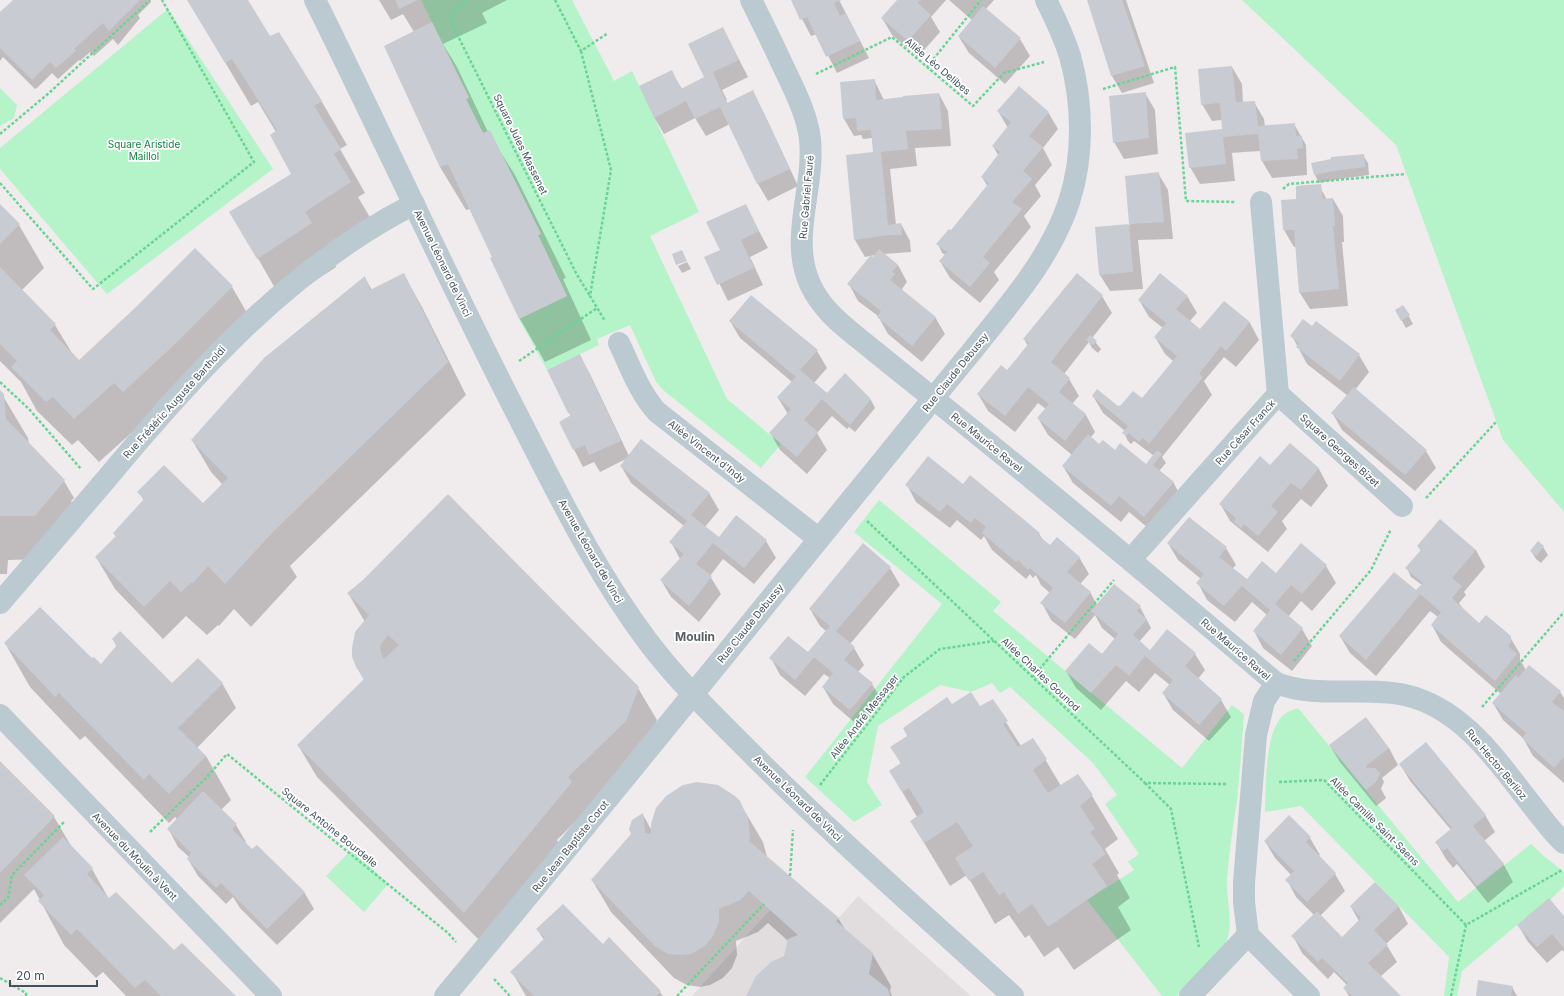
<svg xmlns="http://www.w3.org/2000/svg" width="1564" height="996" font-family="Inter,sans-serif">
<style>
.education{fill:#e1dddf}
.green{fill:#b5f3c8}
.shadow{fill:#0003}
.building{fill:#c8ccd2;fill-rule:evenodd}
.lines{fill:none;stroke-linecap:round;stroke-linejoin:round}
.path{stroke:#6ad496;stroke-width:2.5;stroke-dasharray:3 2;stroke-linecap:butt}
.minor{stroke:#bbc9d1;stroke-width:22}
.labels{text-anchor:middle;stroke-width:3.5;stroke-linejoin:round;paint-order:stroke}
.street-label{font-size:10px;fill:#43525c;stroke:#fff}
.park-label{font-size:10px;fill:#0d843e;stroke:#fff}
.quarter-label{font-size:12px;font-weight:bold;fill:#595e62;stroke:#fff}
</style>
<rect width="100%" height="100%" fill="#f0eced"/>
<polygon class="education" points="858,896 971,996 692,996 770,910 798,935 836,921"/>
<g class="green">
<polygon points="421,0 572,0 614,81 632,71 699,212 650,236 727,399 781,444 761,468 663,390 656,382 630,325 597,339 599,345 547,370 519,319 567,296 538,235 541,234 490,131 483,133 466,99 469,97"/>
<polygon points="1242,0 1564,0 1564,512 1503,440 1396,145"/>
<polygon points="168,9 273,169 107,294 0,169 0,148"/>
<polygon points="0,88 17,105 14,118 0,126"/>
<path d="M879,500L1001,602L993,611L1182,768L1232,705L1244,714C1242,743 1240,771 1237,800C1233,826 1229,853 1227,879C1226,901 1235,925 1225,945L1177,996H1162L1087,900L1134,870L1128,862L1139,854L1105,804L1117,795L1093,763L1010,687L1000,693L992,683L971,692L940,685L878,726L867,782L882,805L854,822L805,777L942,604L854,532Z"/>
<path d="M1298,708L1458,902L1531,844L1545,857L1564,872V886L1550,900L1517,925L1462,971L1457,996H1444L1449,957L1301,806L1265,812C1266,788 1264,727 1286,713C1290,711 1294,709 1298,708Z"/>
<polygon points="352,849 388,884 364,912 326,876"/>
</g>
<g class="shadow">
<polygon points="15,0 150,0 151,2 138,15 140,18 118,45 113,39 94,56 90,52 80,61 79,60 58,79 52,73 37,88 35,89 3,57 0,61 0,13"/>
<polygon points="188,0 247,0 270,37 279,33 322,102 347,145 340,149 365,193 358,197 375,226 330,256 336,267 283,302 256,255 293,174 276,132 258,102 251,106"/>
<polygon points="379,0 507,0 482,13 487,23 443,44 457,67 488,132 515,175 566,278 563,279 591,340 545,362 520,319 492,258 493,257 470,209 466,210 440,167 385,47 414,32 403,14 391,20"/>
<polygon points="792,0 839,0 869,58 837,73 817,34 811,36"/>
<polygon points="898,0 946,0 931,17 940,32 918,57 892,35 882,18"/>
<polygon points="949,0 994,0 986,9 1020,39 1030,56 1005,84 969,53 959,37 973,21"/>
<polygon points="1088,0 1126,0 1154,83 1122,93 1112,76"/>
<polygon points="723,28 748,77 722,90 727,100 726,100 728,104 752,92 762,109 798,186 768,201 758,184 730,124 706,136 695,118 664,134 654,117 671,71 682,89 706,78"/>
<polygon points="1232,67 1242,84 1243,103 1254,102 1264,119 1265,127 1294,124 1306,145 1307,175 1272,178 1262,161 1261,151 1244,152 1232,153 1235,181 1200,184 1190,167 1223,130 1222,120 1212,121 1202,104"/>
<polygon points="874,80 884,100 939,94 948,111 951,146 915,148 917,166 890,169 896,225 901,224 910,241 911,252 884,254 898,265 907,282 902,289 904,292 935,317 945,334 922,362 888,334 878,316 858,301 849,284 875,255 865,257 855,240 847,156 874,153 872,138 863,139 861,135 854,136 844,119"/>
<polygon points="1145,93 1155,110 1158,154 1124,159 1114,142"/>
<polygon points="998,111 1048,112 1058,129 1043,148 1052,165 1035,185 1041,196 1024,216 1031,227 994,272 999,280 980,303 950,278 940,261 946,255 942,253 938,244 954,234 988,187 982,177 998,155 993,146 1008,128"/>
<polygon points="1363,155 1368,163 1369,175 1339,179 1319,183 1315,175"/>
<polygon points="1158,173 1168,190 1173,239 1138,240 1143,289 1110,291 1100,275 1096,228 1130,225 1126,177"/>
<polygon points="1320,187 1327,200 1333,199 1343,216 1344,242 1342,242 1348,306 1310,309 1300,293 1296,247 1294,247 1284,230 1297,200"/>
<polygon points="0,205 19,225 44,268 22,290 55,325 72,353 79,361 232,287 257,330 199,388 139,426 99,462 78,440 72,445 37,411 21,382 0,361"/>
<polygon points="745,205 768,248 750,257 763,285 728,301 706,257 721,251"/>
<polygon points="687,262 691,269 682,273 678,266"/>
<polygon points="404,275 422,307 466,395 290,566 297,577 251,627 234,609 219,626 218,625 207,635 186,616 163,639 115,589 96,557 116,537 114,533 144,501 139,492 203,504 223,485 211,472 192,440 365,278 372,290"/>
<polygon points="1077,275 1102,296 1112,313 1092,338 1101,349 1098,353 1092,348 1089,342 1064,374 1069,379 1079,396 1072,404 1086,415 1095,432 1091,437 1099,445 1149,468 1154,456 1134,441 1131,444 1128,441 1124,433 1125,431 1103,413 1093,396 1118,407 1142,399 1173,361 1165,354 1155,337 1163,328 1149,317 1139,300 1187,296 1197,313 1189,322 1200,331 1225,302 1250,323 1259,340 1236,367 1224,357 1204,381 1212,395 1162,457 1166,463 1159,471 1173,482 1178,491 1154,533 1129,512 1121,522 1073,483 1063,466 1072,455 1048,435 1038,418 1046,409 1038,403 1015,432 988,411 978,394 1010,374 1028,346 1024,339"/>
<polygon points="1403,306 1413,324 1406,328 1396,310"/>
<polygon points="730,321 817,351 827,368 814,383 828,394 871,400 875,408 855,432 849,427 847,429 832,416 817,433 827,450 807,474 780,450 771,434 788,414 778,398 792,382 740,338"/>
<polygon points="1313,327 1359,355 1369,372 1355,390 1426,451 1436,468 1415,491 1342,430 1333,414 1348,396 1307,364 1292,336"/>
<polygon points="579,355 589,372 629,456 709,493 719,510 705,527 719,538 766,541 776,558 754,584 723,559 710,576 721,594 699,622 671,597 661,580 680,559 671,542 684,526 631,483 621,466 626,459 600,472 594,462 583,467 560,422 571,416 569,413"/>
<polygon points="0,391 28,438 29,444 64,481 74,498 71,501 78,513 49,559 8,560 7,574 0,574"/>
<polygon points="1290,445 1319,469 1328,486 1311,507 1301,499 1282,521 1287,529 1268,552 1230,521 1221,505 1270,466"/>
<polygon points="971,477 1039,534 1044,541 1050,547 1079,557 1089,574 1080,584 1090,592 1097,605 1140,607 1151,628 1139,642 1150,651 1195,654 1205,670 1198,679 1221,700 1231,717 1209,741 1173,710 1163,693 1170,685 1155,673 1139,692 1126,681 1101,710 1076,688 1066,671 1102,655 1115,639 1102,628 1095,615 1075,639 1051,620 1042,603 1050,593 1041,585 1036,575 1033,578 1030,574 1026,579 992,550 984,536 981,540 957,520 950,528 916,502 907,485 963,485"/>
<polygon points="1538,542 1543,547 1548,555 1541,563 1536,559 1531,551"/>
<polygon points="1168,543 1226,548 1236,565 1232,569 1247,580 1276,574 1301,545 1326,566 1336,583 1312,611 1301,601 1288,617 1302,629 1312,646 1292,671 1263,648 1254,631 1267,615 1252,602 1235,622 1207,600 1198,583 1201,579 1178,560"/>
<polygon points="1418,546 1476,550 1485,567 1464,592 1466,595 1459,603 1463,609 1479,624 1510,637 1520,654 1520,660 1526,670 1529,666 1560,692 1564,698 1564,783 1533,756 1523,738 1503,720 1493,703 1501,694 1441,642 1432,625 1438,617 1430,611 1376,676 1350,653 1340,636 1416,592 1422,585 1411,577 1407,568 1421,551"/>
<polygon points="890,568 900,585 850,644 854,648 864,665 858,672 872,684 882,701 860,727 833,704 823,687 830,678 824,674 805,696 780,675 771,658 808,653 826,631 820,626 810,609"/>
<polygon points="348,593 638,688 657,720 644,753 557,840 562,850 483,944 317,777 298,745 364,680 357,667 365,622"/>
<polygon points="113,639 172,684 222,683 236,708 197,748 206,756 231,800 221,810 236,825 246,842 244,843 304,892 314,909 277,945 240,908 233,897 226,904 198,876 188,859 189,857 178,847 169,830 178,820 175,817 169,823 85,736 80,740 30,687 5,643 92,660 101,665 117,647"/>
<polygon points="992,700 1021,746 1033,739 1061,786 1078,775 1092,796 1118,839 1105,849 1119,873 1117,875 1130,898 1118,907 1131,930 1074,970 1058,947 1044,957 1029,935 1025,938 1009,915 995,924 967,875 950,886 911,821 917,817 890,771 901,764 892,748 952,705 980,708"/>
<polygon points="1330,746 1389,748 1398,765 1382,778 1384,782 1381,789 1386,798 1385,799 1376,806 1340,762"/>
<polygon points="0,762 54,817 73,849 92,869 109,899 174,952 234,996 126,996 103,972 96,978 64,945 34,889 0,923"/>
<polygon points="1400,764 1485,815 1495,832 1484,841 1504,865 1513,882 1488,903 1457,864 1453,868 1446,859 1436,842 1451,830 1410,781"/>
<polygon points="744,810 763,842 767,857 838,918 846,931 872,953 891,986 890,991 892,996 747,996 757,977 785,957 788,941 768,923 758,932 736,941 737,955 732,968 723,978 710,985 700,987 687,985 674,978 611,912 592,880 632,835 643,815 652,831"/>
<polygon points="1310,838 1320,855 1318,856 1335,874 1345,891 1320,916 1342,938 1359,921 1351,907 1375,883 1399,907 1408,924 1386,944 1397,962 1380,977 1399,996 1349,996 1344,988 1347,985 1334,972 1328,979 1302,953 1293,936 1314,915 1296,897 1287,880 1291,875 1275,858 1265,841"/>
<polygon points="1564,918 1564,952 1562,950 1547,963 1528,942 1518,925"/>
<polygon points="537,929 603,945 660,992 663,996 526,996 512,972 544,940"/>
<polygon points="1512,987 1517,996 1477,996"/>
</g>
<g class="building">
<polygon points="13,0 140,0 109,31 103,23 74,49 76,51 56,68 50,62 32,80 0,48 0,12"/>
<polygon points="187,0 248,0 270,36 279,32 322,101 314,106 341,149 334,154 351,182 305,212 312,223 257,259 229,212 291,174 270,135 277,130 232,59 225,63"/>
<polygon points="395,0 418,0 399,9"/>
<polygon points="791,0 842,0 834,3 840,16 846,13 860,41 826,57 807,17 800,20"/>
<polygon points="897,0 921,0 918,3 931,15 908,41 881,18"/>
<polygon points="1087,0 1122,0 1145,66 1111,76"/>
<polygon points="983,6 1021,38 995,68 958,36"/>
<polygon points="432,22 469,98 466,99 483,133 490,130 541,234 538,235 567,296 519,319 490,258 492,257 448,164 440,167 384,46"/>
<polygon points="723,27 739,60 713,72 722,93 727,103 753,90 790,169 757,184 720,107 695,119 686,101 654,118 639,86 672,70 681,89 704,77 688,44"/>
<polygon points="1232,66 1236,102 1255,101 1258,126 1295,123 1296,136 1302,136 1303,148 1297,149 1298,159 1261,161 1258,134 1234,136 1223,137 1226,164 1189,168 1185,133 1222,129 1220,103 1201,105 1198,69"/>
<polygon points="875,79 876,100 903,97 903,96 939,93 942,129 906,131 908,149 881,152 888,225 901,223 902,235 889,235 854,240 846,155 873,152 872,140 871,130 857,131 856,118 843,119 840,82"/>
<polygon points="1019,86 1049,112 1029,136 1043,147 1023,171 1032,179 1012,202 1022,209 983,257 990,263 970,287 939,261 947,252 936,244 949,229 951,230 989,183 981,177 1000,152 992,146 1011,122 997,111"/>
<polygon points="1146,92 1149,138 1113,143 1109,96"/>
<polygon points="1364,154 1365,167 1334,171 1314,175 1311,163 1331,159 1331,157"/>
<polygon points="1159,172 1164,222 1129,224 1125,176"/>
<polygon points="1321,184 1323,199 1333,198 1335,226 1333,226 1339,289 1299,293 1294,230 1283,230 1281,200 1296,199 1296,186"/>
<polygon points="0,204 20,224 0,244"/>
<polygon points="746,204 759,231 741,240 754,268 717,285 704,257 720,250 706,222"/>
<polygon points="1129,224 1133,272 1099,275 1095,227"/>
<polygon points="195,248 233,286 174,345 123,392 114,383 74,419 53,397 46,402 11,367 17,361 0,344 0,267 56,324 50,330 79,360 136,307"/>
<polygon points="879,249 898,265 892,272 895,274 890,280 936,317 912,346 877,317 881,311 847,284 871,255 873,257"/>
<polygon points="682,250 687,261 676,265 672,254"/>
<polygon points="404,273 448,362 272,533 225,584 208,566 193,583 192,582 181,592 170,581 144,607 95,557 116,536 113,533 144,499 137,492 164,465 203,503 228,478 191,440 264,358 365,276 370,290"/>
<polygon points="1077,273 1103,295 1051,362 1070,378 1059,392 1086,414 1065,441 1037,418 1049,404 1028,387 1005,416 977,394 1001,365 1007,370 1013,363 1029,343 1023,339"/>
<polygon points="1160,273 1188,296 1176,309 1200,329 1224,301 1250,322 1226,351 1221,346 1199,374 1203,377 1149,444 1143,438 1139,442 1129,433 1126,436 1122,433 1128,426 1092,396 1097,389 1118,406 1121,405 1133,391 1142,398 1177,356 1154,337 1166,323 1138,300"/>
<polygon points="751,295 818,350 800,370 827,393 845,373 871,399 850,425 822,399 804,420 818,432 797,457 769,433 791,409 777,397 796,377 729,321"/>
<polygon points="1403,305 1410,315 1401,321 1395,310"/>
<polygon points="1303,319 1312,326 1316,321 1360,354 1340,381 1296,347 1299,343 1290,336"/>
<polygon points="1090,335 1097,341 1093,345 1086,340"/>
<polygon points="580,354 621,441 589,455 585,445 573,450 559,422 571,415 569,413 568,413 547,370"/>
<polygon points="1354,387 1427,450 1405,475 1331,413"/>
<polygon points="0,390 4,394 6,419 65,480 35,516 0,516"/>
<polygon points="1088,434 1099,444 1103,440 1115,450 1120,443 1146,464 1157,450 1162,454 1153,465 1174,482 1144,517 1119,496 1111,506 1062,466"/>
<polygon points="641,439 710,493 691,515 719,537 736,515 767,540 744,568 713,543 696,564 712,576 689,606 660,580 684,554 669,542 687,521 620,466"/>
<polygon points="1290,443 1319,468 1301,490 1291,483 1271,506 1278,512 1258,536 1244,524 1241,528 1234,522 1236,518 1219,504 1260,456 1270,465"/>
<polygon points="928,456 963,484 970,475 1040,533 1038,535 1050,545 1057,537 1080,557 1067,572 1091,592 1065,623 1040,603 1053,588 1030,568 1028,570 1018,560 1016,562 982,533 986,527 975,518 971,523 947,504 940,512 905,485"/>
<path d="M448,494L639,687L626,721L568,777L572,782L464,913L297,745L364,679L356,667L352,657V648L355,632L369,615L347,593L363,580ZM388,635L399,645L384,659L381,653L380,646Z"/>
<polygon points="1189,517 1227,547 1219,557 1247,579 1262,561 1276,573 1301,543 1327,565 1302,594 1291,585 1275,604 1303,628 1281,655 1253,631 1270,610 1242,586 1224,606 1196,583 1204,574 1167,543"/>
<polygon points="1440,519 1476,550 1452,578 1462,586 1452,598 1479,623 1486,615 1511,636 1511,642 1508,646 1517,654 1495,681 1431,625 1441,612 1420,594 1366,660 1339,636 1394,572 1416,590 1423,583 1405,568 1421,550 1417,546"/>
<polygon points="1538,541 1544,546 1536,556 1530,551"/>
<polygon points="863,543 891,567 836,631 855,647 844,660 873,683 850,710 822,687 833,673 814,657 795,680 769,658 788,636 808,652 830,626 809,609"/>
<polygon points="1114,584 1141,606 1137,611 1147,619 1133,635 1150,650 1167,629 1196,653 1185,666 1222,699 1199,725 1162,693 1173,680 1145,656 1129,676 1116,665 1091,693 1065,671 1089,643 1102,654 1118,634 1091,611"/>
<polygon points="40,607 92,658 94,657 101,664 117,645 112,639 120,631 172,683 198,658 223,683 178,728 206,756 169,794 149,774 144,780 59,693 55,697 4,643"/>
<polygon points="1529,665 1561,691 1552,702 1564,711 1564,757 1554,768 1522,738 1526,733 1492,703 1516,675 1518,678"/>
<polygon points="971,692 980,706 993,699 1008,721 1003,724 1018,747 1033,738 1047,759 1033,770 1048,793 1078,774 1093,795 1080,806 1095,829 1090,832 1106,854 1092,864 1107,886 1048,927 1032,904 1018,914 1004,892 999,895 983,872 969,881 955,858 973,846 957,822 924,843 910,821 924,812 909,788 902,792 889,771 901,763 890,747 907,736 903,728 947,697 952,704"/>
<polygon points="1366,717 1389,748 1366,766 1367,768 1375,768 1380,773 1376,782 1366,790 1329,745"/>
<polygon points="1426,742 1486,815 1473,826 1504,864 1477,886 1447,848 1443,851 1435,842 1452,828 1399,764"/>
<polygon points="0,761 55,816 0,873"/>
<polygon points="697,782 718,785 735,796 740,801 748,818 750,838 749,841 839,918 836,921 873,953 869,974 888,989 890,996 746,996 756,976 771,962 784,956 788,939 798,935 749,891 740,900 719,909 719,922 713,936 705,946 691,954 682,955 668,954 655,946 591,880 631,834 629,829 632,820 643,813 645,833 651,834 651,824 654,814 656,808 666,796 683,785"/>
<polygon points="203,791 237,824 232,829 252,849 257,845 305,892 267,929 221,883 216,888 187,859 191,853 167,829"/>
<polygon points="1289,815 1311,837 1306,842 1336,873 1307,902 1285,880 1294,871 1264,841"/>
<polygon points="63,837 93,868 87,874 109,898 116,892 174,950 182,943 236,996 161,996 145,980 135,988 77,929 71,935 38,901 44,895 24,875"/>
<polygon points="1375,882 1399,906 1374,930 1388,945 1368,963 1401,996 1352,996 1343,988 1348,983 1322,958 1318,962 1291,936 1317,911 1342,937 1361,918 1350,906"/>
<polygon points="1549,898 1564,916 1564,948 1552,934 1537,947 1517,925"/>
<polygon points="563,904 603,944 609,937 661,991 656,996 534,996 510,972 545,938 536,929"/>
<polygon points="1478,980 1513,986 1511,996 1476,996"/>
</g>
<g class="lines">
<g class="path">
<polyline points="465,0 451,16 452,24 576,273 590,296"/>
<polyline points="555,0 581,51 608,33"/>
<polyline points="581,51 611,170 590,296 605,321"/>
<polyline points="927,67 981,0"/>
<polyline points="816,74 892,37 973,106 1004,73 1044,62"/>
<polyline points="1103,89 1175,67 1186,201 1236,202"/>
<polyline points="0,134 49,93 150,0"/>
<polyline points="0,183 93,289 254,162 162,0"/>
<polyline points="1283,189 1289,184 1406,174"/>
<polyline points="519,361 597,308"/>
<polyline points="0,382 29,409 81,469"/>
<polyline points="1426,498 1496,422"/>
<polyline points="867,521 1145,783 1226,784"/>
<polyline points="1294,661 1371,570 1391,529"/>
<polyline points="1033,677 1114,580"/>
<polyline points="1482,707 1564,612"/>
<polyline points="1279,782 1324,780 1466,925 1562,870"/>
<polyline points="1145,783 1171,809 1199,947"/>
<polyline points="820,785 904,677 940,649 994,641"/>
<polyline points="150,832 206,778 227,754 448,933 456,942"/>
<polyline points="790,876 793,830"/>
<polyline points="0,905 8,898 12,875 65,821"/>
<polyline points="0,978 26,993 26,996"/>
<polyline points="494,979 510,996"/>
<polyline points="677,996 764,904"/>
<polyline points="1451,996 1466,925"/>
</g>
<g class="minor">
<path d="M315,0C384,139 448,280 519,418C558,494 596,573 649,643C677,680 712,714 745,747C831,834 923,914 1013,996"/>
<path d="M751,0C762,22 773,44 783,66C794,89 807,114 810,139C815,188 789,238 810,284C823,313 849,330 873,350C900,372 928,394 955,416C1063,503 1170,593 1276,683L1264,701L1256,735L1244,883V902L1248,935"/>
<path d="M619,343C630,366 639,392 657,412L819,539"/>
<polyline points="1278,394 1402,506"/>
<polyline points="1131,559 1278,394 1261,202"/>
<path d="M0,603C34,563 69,523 103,483C193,375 287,269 414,204"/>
<path d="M1276,683C1317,699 1362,686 1405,695C1466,709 1501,767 1538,813C1546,823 1554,834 1564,843"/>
<polyline points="0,715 271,996"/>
<polyline points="1248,935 1309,996"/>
<path d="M445,996C589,824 730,648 872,474C906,432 939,391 973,350C1010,303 1050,259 1069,202C1084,156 1083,103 1070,56C1064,37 1055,18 1046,0"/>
<polyline points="1190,996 1248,935"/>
</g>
</g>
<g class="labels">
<g class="street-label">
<text transform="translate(938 66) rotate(40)" y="4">Allée Léo Delibes</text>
<text transform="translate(521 144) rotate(64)" y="4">Square Jules Massenet</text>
<text transform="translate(806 197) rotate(-85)" y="4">Rue Gabriel Fauré</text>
<text transform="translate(443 263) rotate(64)" y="4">Avenue Léonard de Vinci</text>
<text transform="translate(955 372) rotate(-51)" y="4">Rue Claude Debussy</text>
<text transform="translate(174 402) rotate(-48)" y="4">Rue Frédéric Auguste Bartholdi</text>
<text transform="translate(1245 432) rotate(-48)" y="4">Rue César Franck</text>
<text transform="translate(987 442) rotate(39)" y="4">Rue Maurice Ravel</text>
<text transform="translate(1340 450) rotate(42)" y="4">Square Georges Bizet</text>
<text transform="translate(707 451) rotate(38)" y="4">Allée Vincent d'Indy</text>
<text transform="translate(591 551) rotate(60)" y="4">Avenue Léonard de Vinci</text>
<text transform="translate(750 623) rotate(-51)" y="4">Rue Claude Debussy</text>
<text transform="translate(1236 649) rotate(41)" y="4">Rue Maurice Ravel</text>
<text transform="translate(1041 674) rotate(43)" y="4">Allée Charles Gounod</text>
<text transform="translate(864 716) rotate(-52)" y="4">Allée André Messager</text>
<text transform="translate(1497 764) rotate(50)" y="4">Rue Hector Berlioz</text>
<text transform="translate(798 798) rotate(44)" y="4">Avenue Léonard de Vinci</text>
<text transform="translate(1375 821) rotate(45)" y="4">Allée Camille Saint-Saens</text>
<text transform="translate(330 827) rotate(39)" y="4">Square Antoine Bourdelle</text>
<text transform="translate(570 846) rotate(-51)" y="4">Rue Jean Baptiste Corot</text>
<text transform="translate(135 856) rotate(46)" y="4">Avenue du Moulin à Vent</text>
</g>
<g class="park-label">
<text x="144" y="148">Square Aristide<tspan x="144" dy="12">Maillol</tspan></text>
</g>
<g class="quarter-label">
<text x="695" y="641">Moulin</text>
</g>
</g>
<path d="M10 980v6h87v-6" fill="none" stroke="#43525c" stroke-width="2"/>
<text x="16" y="980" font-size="12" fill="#43525c" stroke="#ffffff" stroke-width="3" paint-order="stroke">20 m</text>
</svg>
